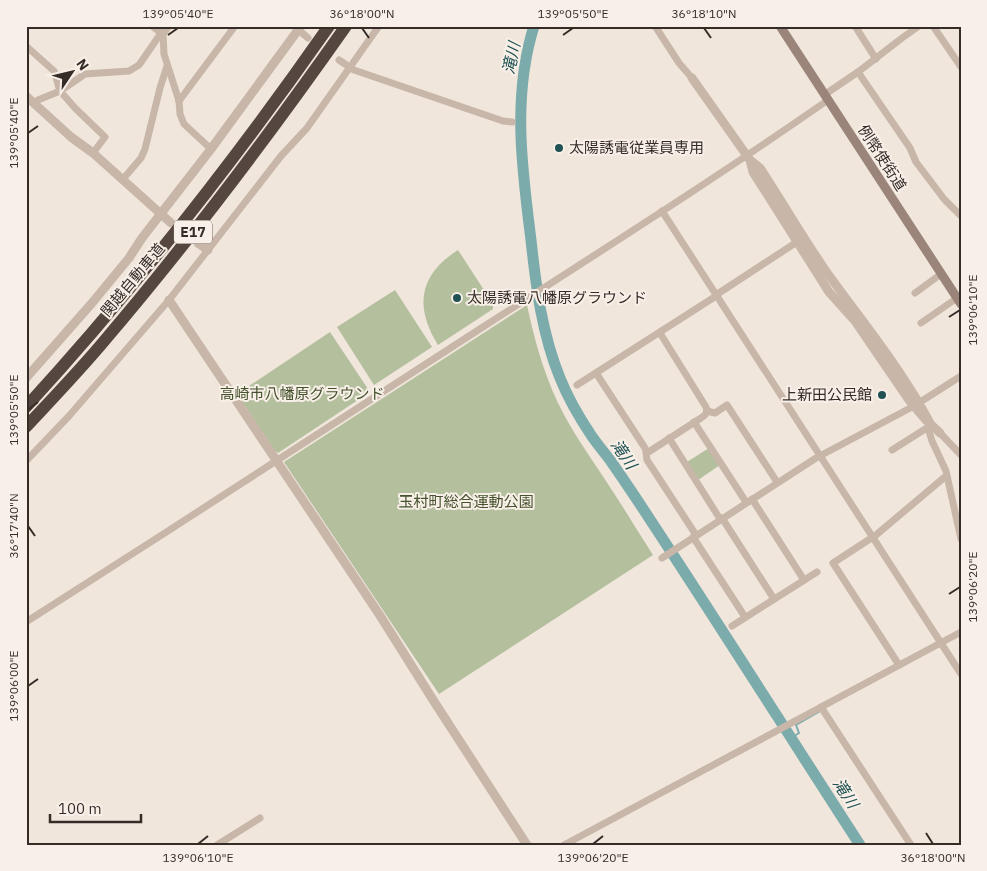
<svg xmlns="http://www.w3.org/2000/svg" width="987" height="871" font-family="'IBM Plex Sans','Noto Sans JP',sans-serif">
<style>
.green{fill:#b4bf9d}
.lines{fill:none;stroke-linecap:round;stroke-linejoin:round}
.stream{stroke:#7cabac;stroke-width:2}
.river{stroke:#7cabac;stroke-width:11}
.minor{stroke:#c8b6a8;stroke-width:7}
.tertiary{stroke:#c8b6a8;stroke-width:9}
.secondary{stroke:#9b857a;stroke-width:9}
.motorway{stroke:#564640;stroke-width:12}
.ticks{fill:none;stroke:#352c28;stroke-width:2}
.poi-dot{fill:#205254;stroke:#f8f0e8;stroke-width:2}
.labels{text-anchor:middle;stroke-width:4;stroke-linejoin:round;paint-order:stroke}
.shield{fill:#f8f0e8;stroke:#706762;stroke-width:1}
.shield-label{font-size:14px;font-weight:bold;fill:#352c28}
.poi-label{font-size:15px;fill:#352c28;stroke:#f8f0e8;text-anchor:start}
.street-label{font-size:15px;fill:#352c28;stroke:#f8f0e8}
.park-label{font-size:15px;fill:#45522d;stroke:#f8f0e8}
.water-label{font-size:16px;font-style:italic;fill:#205254;stroke:#f8f0e8}
.neatline{fill:none;stroke:#352c28;stroke-width:2}
.ticks-label{font-size:12px;text-anchor:middle;fill:#352c28}
</style>
<rect width="100%" height="100%" fill="#f0e6dc"/>
<g class="green">
<path d="M458,250L493,304V309L438,345C414,306 419,275 458,250Z"/>
<polygon points="395,290 432,347 374,385 337,327"/>
<path d="M527,305C534,338 543,371 558,403C571,430 589,455 606,481C622,505 637,530 653,555L439,694L284,462Z"/>
<polygon points="330,332 370,392 278,453 275,451 237,394"/>
<polygon points="709,448 720,465 698,480 687,462"/>
</g>
<g class="lines">
<polyline class="stream" points="791,738 799,733 796,725 822,710"/>
<path class="river" d="M534,26C512,96 522,169 531,240C536,287 542,334 560,378C568,398 579,417 591,435C597,444 604,452 610,460C624,480 638,501 651,521C722,629 790,737 860,845"/>
<g class="minor">
<polyline points="152,26 161,33 163,34"/>
<polyline points="169,26 163,34 164,54 179,101 180,114 184,124 211,149"/>
<polyline points="294,26 308,38"/>
<polyline points="655,26 679,63 692,78"/>
<polyline points="855,26 876,59"/>
<polyline points="933,26 961,67"/>
<polyline points="26,46 54,71 60,91 75,108 105,137 93,153"/>
<polyline points="339,60 354,70 503,121 512,122"/>
<polyline points="858,72 910,148 916,162 944,199 961,216"/>
<polyline points="824,95 858,72 902,38 919,26"/>
<polyline points="179,101 235,26"/>
<polyline points="34,104 38,100 60,91 85,74 129,71 139,65 161,33"/>
<polyline points="123,179 141,158 145,149 160,88 167,66"/>
<polyline points="662,211 961,674"/>
<polyline points="915,293 941,274"/>
<polyline points="921,323 957,298"/>
<polyline points="660,333 706,407 707,411"/>
<path d="M596,373L645,448C647,453 646,456 647,460L696,535"/>
<polyline points="577,385 713,298 719,293 800,240"/>
<polyline points="707,411 715,413 727,405 777,482"/>
<polyline points="694,422 746,502"/>
<polyline points="928,428 932,441 946,471 961,539"/>
<polyline points="940,433 961,455"/>
<polyline points="669,438 720,519"/>
<polyline points="892,450 930,426"/>
<polyline points="647,453 701,418 705,415 707,411"/>
<polyline points="26,461 69,416 169,300 281,156 307,128 379,26"/>
<polyline points="752,499 804,580"/>
<polyline points="722,518 774,599"/>
<polyline points="693,537 745,617"/>
<polyline points="662,558 816,458 914,406 961,376"/>
<path d="M26,622C180,524 333,424 486,325C601,251 716,178 828,100"/>
<polyline points="732,626 817,572"/>
<polyline points="899,665 833,563 876,535 946,476"/>
<polyline points="821,707 911,845"/>
<polyline points="217,845 260,818"/>
<polyline points="564,845 961,632"/>
</g>
<g class="tertiary">
<path d="M692,78L750,160L760,168C783,203 804,240 828,274C864,324 903,371 931,425"/>
<polyline points="26,96 71,137 93,153 171,223"/>
<polyline points="750,160 753,172 829,292 855,321 909,400 926,420 940,433"/>
<polyline points="198,243 208,250"/>
<polyline points="169,300 379,614 435,703 527,845"/>
<polyline points="26,378 92,303 129,258 142,238 211,149 301,26"/>
</g>
<polyline class="secondary" points="780,26 961,304"/>
<g class="motorway">
<path d="M26,407C136,287 236,159 329,26"/>
<path d="M26,427C53,398 80,370 105,340C191,239 270,134 346,26"/>
</g>
</g>
<path class="ticks" d="M362,28L369,38M704,28L711,38M168,35L178,28M563,35L573,28M28,133L38,126M949,317L960,310M28,410L38,402M28,526L35,536M949,594L960,587M28,686L38,679M926,833L933,844M198,844L208,836M593,844L603,836"/>
<g class="poi-dot">
<circle cx="559" cy="148" r="5"/>
<circle cx="457" cy="298" r="5"/>
<circle cx="882" cy="395" r="5"/>
</g>
<g class="labels">
<rect class="shield" x="174" y="220.5" width="38" height="23" rx="4"/>
<g class="shield-label">
<text x="193" y="237">E17</text>
</g>
<g class="poi-label">
<text x="569" y="153">太陽誘電従業員専用</text>
<text x="467" y="303">太陽誘電八幡原グラウンド</text>
<text x="872" y="400" text-anchor="end">上新田公民館</text>
</g>
<g class="street-label">
<text transform="translate(882 158) rotate(57)" y="5">例幣使街道</text>
<text transform="translate(133 280) rotate(-50)" y="5">関越自動車道</text>
</g>
<g class="park-label">
<text x="302" y="399">高崎市八幡原グラウンド</text>
<text x="466" y="507">玉村町総合運動公園</text>
</g>
<g class="water-label">
<text transform="translate(511 58) rotate(-78)" y="6">滝川</text>
<text transform="translate(624 454) rotate(55)" y="6">滝川</text>
<text transform="translate(846 793) rotate(57)" y="6">滝川</text>
</g>
</g>
<rect width="987" height="871" fill="none" stroke="#f8f0e8" stroke-width="55"/>
<g transform="translate(72 72) rotate(55)" stroke="#f8f0e8" stroke-width="4" paint-order="stroke">
<path d="M0-4L9 19L0 12L-9 19Z" fill="#352c28"/>
<text y="-8" font-size="14" font-weight="bold" text-anchor="middle" fill="#352c28">N</text>
</g>
<path d="M50 814v8h91v-8" fill="none" stroke="#352c28" stroke-width="2.5"/>
<text x="58" y="814" font-size="15" fill="#352c28" stroke="#f8f0e8" stroke-width="4" paint-order="stroke">100 m</text>
<rect x="28" y="28" width="932" height="816" class="neatline"/>
<g class="ticks-label">
<text x="178" y="18">139°05'40"E</text>
<text x="362" y="18">36°18'00"N</text>
<text x="573" y="18">139°05'50"E</text>
<text x="704" y="18">36°18'10"N</text>
<text transform="translate(14 133) rotate(-90)" y="4">139°05'40"E</text>
<text transform="translate(973 310) rotate(-90)" y="4">139°06'10"E</text>
<text transform="translate(14 410) rotate(-90)" y="4">139°05'50"E</text>
<text transform="translate(14 526) rotate(-90)" y="4">36°17'40"N</text>
<text transform="translate(973 587) rotate(-90)" y="4">139°06'20"E</text>
<text transform="translate(14 686) rotate(-90)" y="4">139°06'00"E</text>
<text x="198" y="862">139°06'10"E</text>
<text x="593" y="862">139°06'20"E</text>
<text x="933" y="862">36°18'00"N</text>
</g>
</svg>
